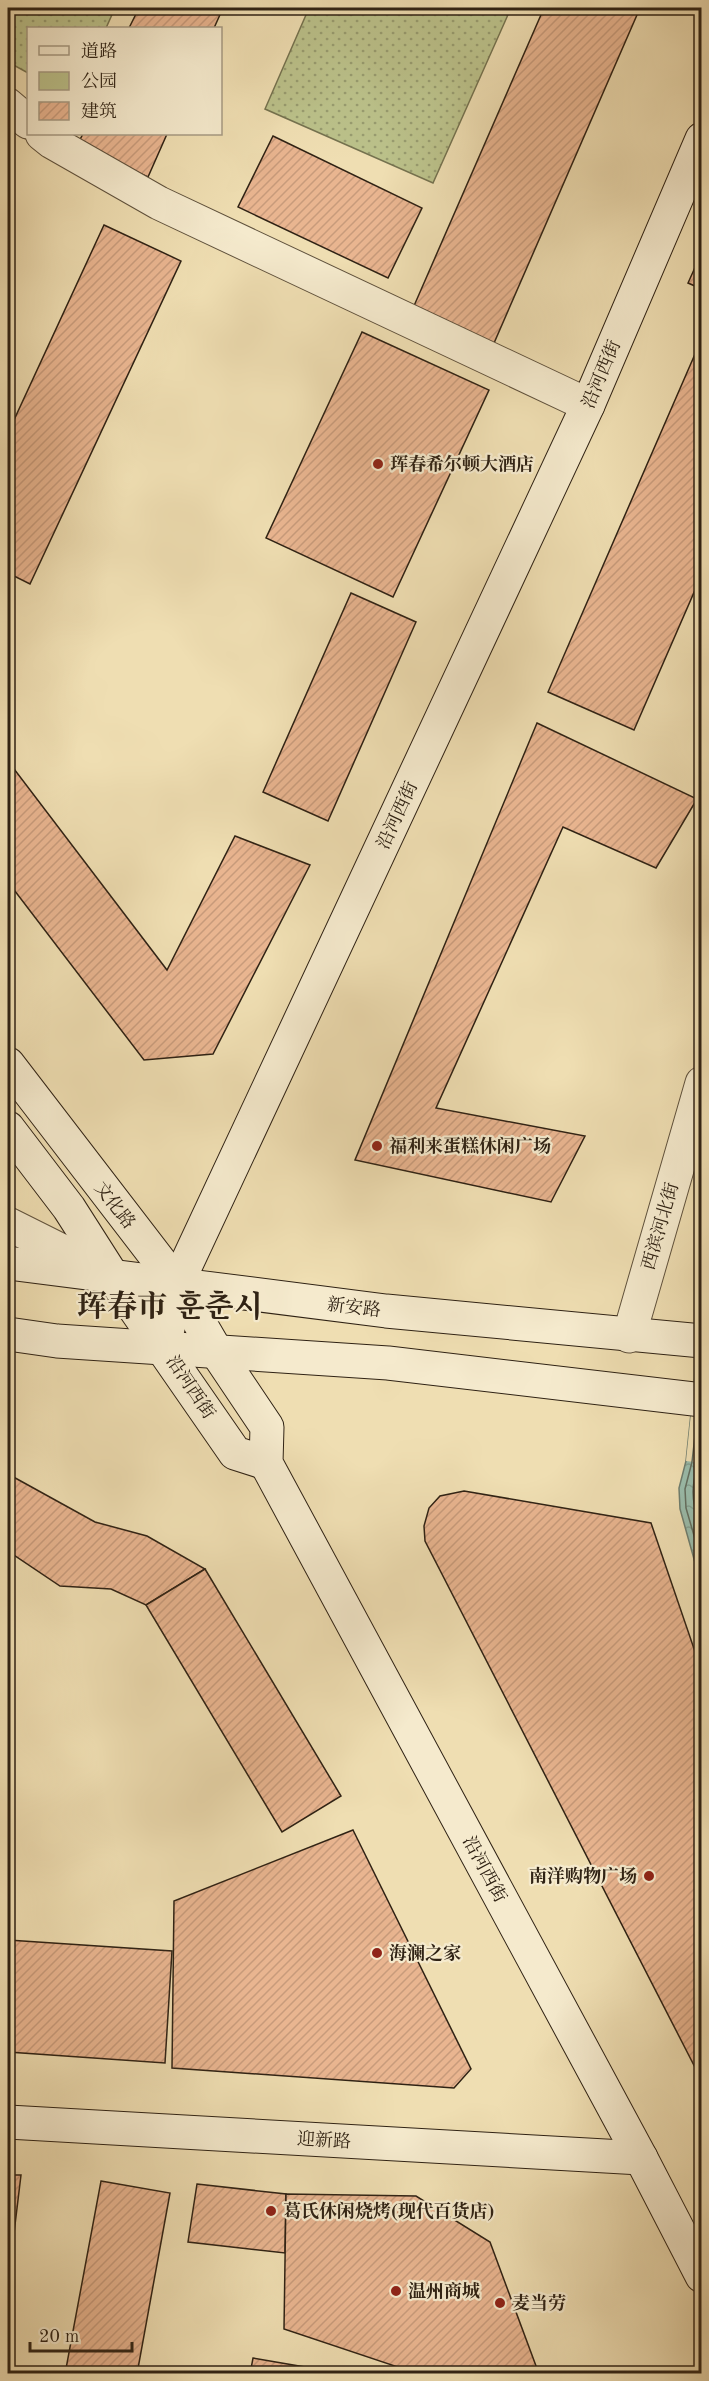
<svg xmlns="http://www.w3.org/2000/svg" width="709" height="2381" font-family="'Old Standard TT','Noto Serif SC','Noto Serif KR',serif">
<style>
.green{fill:url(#green-dots);stroke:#75724f;stroke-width:1.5}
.water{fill:url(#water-ripples);stroke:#6f7e6f;stroke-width:1.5}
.pier{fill:#efdeb2}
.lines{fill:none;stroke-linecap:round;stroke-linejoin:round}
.shore{stroke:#646f60;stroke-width:1.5}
.building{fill:url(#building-hatch);stroke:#2f2214;stroke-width:1.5}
.street-casing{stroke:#5f513c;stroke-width:35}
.secondary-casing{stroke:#2f2214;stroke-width:35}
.street{stroke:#f5eacd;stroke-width:33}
.secondary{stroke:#f5eacd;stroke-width:33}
.poi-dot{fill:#8f2418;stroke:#f5eacd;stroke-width:2}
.labels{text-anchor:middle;stroke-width:4.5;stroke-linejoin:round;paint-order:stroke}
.street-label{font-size:18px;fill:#2f2214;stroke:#f5eacd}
.poi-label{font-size:18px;font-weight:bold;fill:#2f2214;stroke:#f5eacd;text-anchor:start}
.town-label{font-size:30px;font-weight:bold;fill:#2f2214;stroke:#f5eacd}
</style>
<defs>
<pattern id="green-dots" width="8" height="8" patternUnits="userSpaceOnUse" patternTransform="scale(1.5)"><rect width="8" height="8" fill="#bbc18a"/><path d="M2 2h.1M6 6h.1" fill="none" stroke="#989c70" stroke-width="1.8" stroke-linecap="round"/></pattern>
<pattern id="water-ripples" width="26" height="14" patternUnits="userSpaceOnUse" patternTransform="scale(1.5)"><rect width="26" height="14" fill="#9abcab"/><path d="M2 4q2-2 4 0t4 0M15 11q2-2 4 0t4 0" fill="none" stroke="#85a192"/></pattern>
<pattern id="building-hatch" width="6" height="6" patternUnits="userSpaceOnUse" patternTransform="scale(1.5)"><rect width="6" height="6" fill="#e9b590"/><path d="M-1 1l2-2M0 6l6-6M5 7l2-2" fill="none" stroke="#c89b7b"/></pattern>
</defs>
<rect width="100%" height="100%" fill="#efdeb2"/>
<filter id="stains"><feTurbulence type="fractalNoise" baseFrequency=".00333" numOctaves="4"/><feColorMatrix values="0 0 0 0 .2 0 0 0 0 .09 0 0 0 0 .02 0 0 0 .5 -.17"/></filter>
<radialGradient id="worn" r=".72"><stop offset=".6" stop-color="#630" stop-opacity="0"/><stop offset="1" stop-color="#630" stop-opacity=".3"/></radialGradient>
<g class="green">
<polygon points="8,8 115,8 106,28 28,28 28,73 8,62"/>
<polygon points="309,8 511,8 433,183 265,109"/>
</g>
<polygon class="water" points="701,1318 701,1584 680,1509 679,1488 686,1461"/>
<polygon class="pier" points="701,1318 702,1463 686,1461"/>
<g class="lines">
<g class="shore">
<polyline points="697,1418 692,1462 685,1489 686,1508 702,1563"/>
<path d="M702,1444C700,1459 693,1476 693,1492C693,1507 698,1521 702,1535"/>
</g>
</g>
<g class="building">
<polygon points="139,8 223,8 214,28 129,28"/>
<polygon points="544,8 640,8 491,350 410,315"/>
<polygon points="83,134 167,134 148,177 77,145"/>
<polygon points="273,136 422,208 388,278 238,207"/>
<polygon points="104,225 181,261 30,584 8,573 8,433"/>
<polygon points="702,252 702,289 688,283"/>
<polygon points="362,332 489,390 393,597 266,538"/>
<polygon points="702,338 702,574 634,730 548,692"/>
<polygon points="351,593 416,622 328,821 263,792"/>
<polygon points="537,723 697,799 656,868 563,827 436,1108 585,1136 551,1202 355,1160"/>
<polygon points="8,761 167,970 235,836 310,865 213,1054 144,1060 8,882"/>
<polygon points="8,1474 95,1522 147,1536 205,1569 146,1605 111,1589 60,1586 8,1551"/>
<polygon points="464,1491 651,1523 702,1672 702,2081 425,1541 424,1526 429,1508 440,1496"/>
<polygon points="205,1569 341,1796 282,1832 146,1605"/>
<polygon points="353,1830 471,2069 454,2088 172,2068 174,1901"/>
<polygon points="8,1940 172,1951 165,2063 8,2052"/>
<polygon points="8,2175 21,2175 8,2283"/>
<polygon points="101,2181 170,2193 137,2374 65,2374"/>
<polygon points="197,2184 286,2194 285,2253 188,2242"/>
<polygon points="286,2194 416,2196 490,2242 539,2374 401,2374 398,2367 284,2329"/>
<polygon points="253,2358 322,2370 322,2374 250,2374"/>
</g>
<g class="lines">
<g class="street-casing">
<g id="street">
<polyline points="8,105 28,122"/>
<polyline points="42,134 52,142 159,203 588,405"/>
<polyline points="8,1224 106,1273"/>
<polyline points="629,1336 702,1083"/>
</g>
</g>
<g class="secondary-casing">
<g id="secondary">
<polyline points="8,1064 177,1284 216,1351 267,1427 266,1463 641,2158 702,2276"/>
<polyline points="8,1128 69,1208 113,1277 235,1453 266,1463"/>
<polyline points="8,1263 386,1311 702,1341"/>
<polyline points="8,1334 57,1341 388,1363 702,1400"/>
<polyline points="164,1348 177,1284 588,405 702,139"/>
<polyline points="8,2122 641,2158"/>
</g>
</g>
<use href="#street" class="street"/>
<use href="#secondary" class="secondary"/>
</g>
<g class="poi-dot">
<circle cx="378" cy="464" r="6"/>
<circle cx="377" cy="1146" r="6"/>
<circle cx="649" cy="1876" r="6"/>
<circle cx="377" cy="1953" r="6"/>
<circle cx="271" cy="2211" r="6"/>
<circle cx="396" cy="2291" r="6"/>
<circle cx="500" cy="2303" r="6"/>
</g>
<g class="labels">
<g class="street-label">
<text transform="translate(601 374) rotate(-67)" y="6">沿河西街</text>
<text transform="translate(397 815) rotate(-65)" y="6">沿河西街</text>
<text transform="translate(115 1205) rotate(52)" y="6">文化路</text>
<text transform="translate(660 1226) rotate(-74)" y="6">西滨河北街</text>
<text transform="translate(354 1307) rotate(7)" y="6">新安路</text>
<text transform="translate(191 1387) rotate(56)" y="6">沿河西街</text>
<text transform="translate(485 1869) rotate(62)" y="6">沿河西街</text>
<text transform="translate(324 2140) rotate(3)" y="6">迎新路</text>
</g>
<g class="poi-label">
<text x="390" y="470">珲春希尔顿大酒店</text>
<text x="389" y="1152">福利来蛋糕休闲广场</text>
<text x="637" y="1882" text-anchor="end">南洋购物广场</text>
<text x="389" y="1959">海澜之家</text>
<text x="283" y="2217">葛氏休闲烧烤(现代百货店)</text>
<text x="408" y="2297">温州商城</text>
<text x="512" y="2309">麦当劳</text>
</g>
<g class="town-label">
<text x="170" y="1316">珲春市 훈춘시</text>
</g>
</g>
<rect width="709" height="2381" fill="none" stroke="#efdeb2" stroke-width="30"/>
<rect x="9" y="9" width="691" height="2363" fill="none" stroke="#2f2214" stroke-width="3"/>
<rect x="15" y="15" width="679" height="2351" fill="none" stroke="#2f2214" stroke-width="1.5"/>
<rect x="27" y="27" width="195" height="108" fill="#f5eacd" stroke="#a69a83" stroke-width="1.5"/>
<rect x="39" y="46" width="30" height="9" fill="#f5eacd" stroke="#a69a83" stroke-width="1.5"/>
<text x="81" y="57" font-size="18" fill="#2f2214">道路</text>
<rect x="39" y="72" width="30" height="18" fill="#bbc18a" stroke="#a69a83" stroke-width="1.5"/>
<text x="81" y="87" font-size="18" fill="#2f2214">公园</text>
<rect x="39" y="102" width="30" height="18" fill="url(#building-hatch)" stroke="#a69a83" stroke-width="1.5"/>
<text x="81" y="117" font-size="18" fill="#2f2214">建筑</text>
<path d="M30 2342v9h102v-9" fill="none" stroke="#2f2214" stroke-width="3"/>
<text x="39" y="2342" font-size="18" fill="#2f2214" stroke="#f5eacd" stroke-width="4.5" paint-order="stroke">20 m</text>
<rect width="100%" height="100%" filter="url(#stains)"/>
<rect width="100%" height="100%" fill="url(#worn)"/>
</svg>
